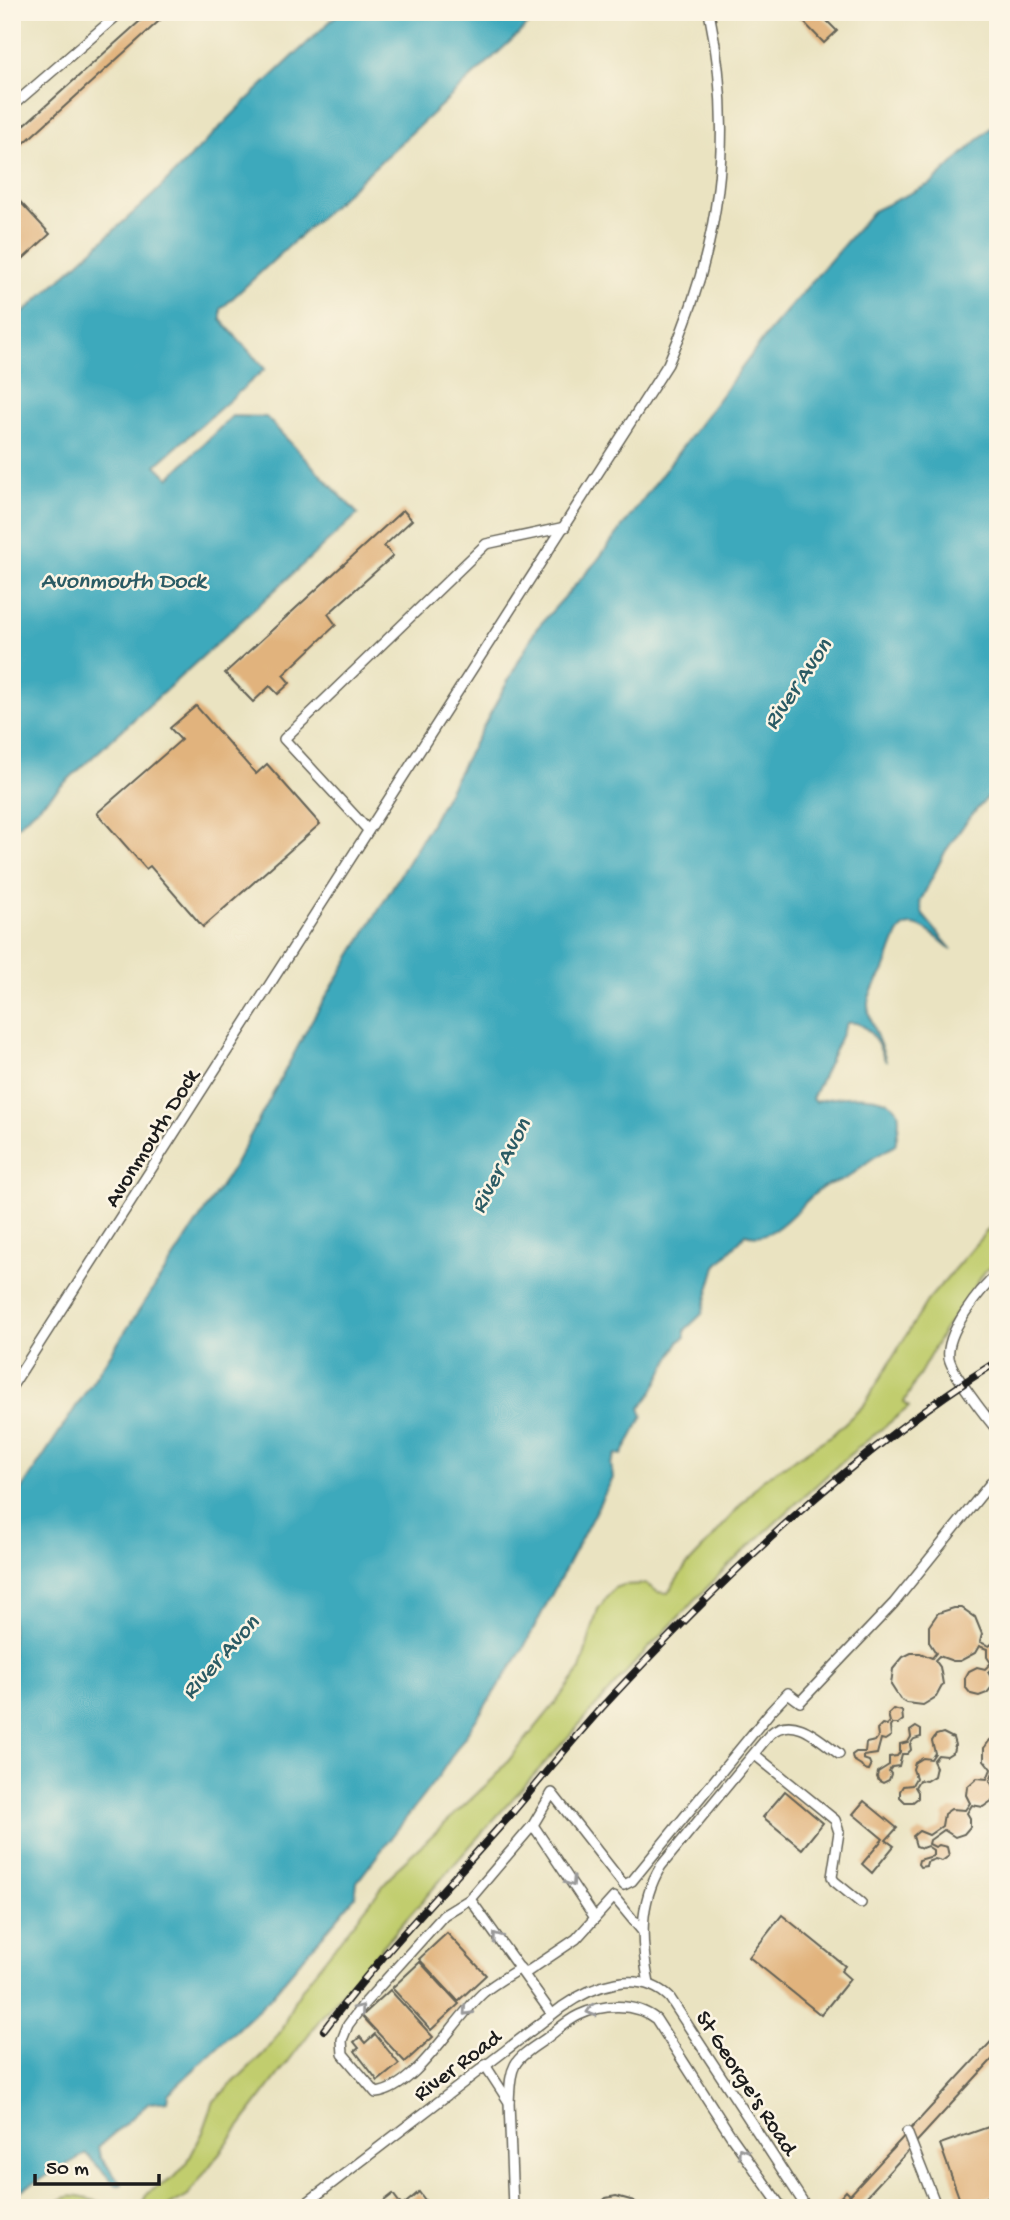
<svg xmlns="http://www.w3.org/2000/svg" width="1010" height="2220" font-family="'Gochi Hand',sans-serif">
<style>
.green{fill:#c1cd6e;stroke:#6e7445;stroke-width:2}
.water{fill:#3da9bc;stroke:#2c626c;stroke-width:2}
.building{fill:#e1b37d}
.lines{fill:none;stroke-linecap:round;stroke-linejoin:round}
.service-casing{stroke:#646256;stroke-width:12}
.service{stroke:#fff;stroke-width:9}
.rail-casing{stroke:#1c1c1c;stroke-width:8}
.rail{stroke:#fcf5e5;stroke-width:5;stroke-dasharray:16;stroke-linecap:butt}
.oneway{stroke:#999}
.labels{text-anchor:middle;stroke-width:5;stroke-linejoin:round;paint-order:stroke}
.street-label{font-size:23px;fill:#1c1c1c;stroke:#fcf5e5}
.water-label{font-size:24px;font-style:italic;fill:#2b5b64;stroke:#fcf5e5}
</style>
<rect width="100%" height="100%" fill="#fcf5e5"/>
<filter id="ink" filterUnits="userSpaceOnUse"><feTurbulence type="fractalNoise" baseFrequency=".0143" numOctaves="2"/><feDisplacementMap in="SourceGraphic" scale="14" xChannelSelector="R" yChannelSelector="G"/><feConvolveMatrix kernelMatrix="1 2 1 2 8 2 1 2 1" color-interpolation-filters="sRGB"/></filter>
<filter id="wash" filterUnits="userSpaceOnUse"><feTurbulence type="fractalNoise" baseFrequency=".00686" numOctaves="4" result="noise"/><feDisplacementMap in="SourceGraphic" scale="28" xChannelSelector="R" yChannelSelector="G"/><feGaussianBlur stdDeviation="1.57" result="paint"/><feColorMatrix in="noise" values="0 0 0 0 0 0 0 0 0 0 0 0 0 0 0 0 0 1.4 0 .05"/><feComposite in="paint" operator="in"/></filter>
<g filter="url(#wash)">
<rect width="100%" height="100%" fill="#eae3c1"/>
<path class="green" d="M998,1218V1262L986,1270L943,1332L904,1402L909,1407L848,1456L727,1567L640,1657L471,1845L324,2014L188,2195L165,2208H53C65,2188 85,2199 103,2203C115,2205 130,2208 142,2207L146,2194L175,2177L187,2163L203,2132L214,2101L263,2054L281,2031L294,2001L309,1979L399,1866L496,1776L554,1705L580,1670L598,1609L614,1588L623,1585L646,1584L658,1592L668,1593L686,1566L707,1544L762,1480L832,1435L864,1405L927,1301Z"/>
<g class="water">
<polygon points="340,12 542,12 221,309 221,320 265,369 156,465 169,478 232,416 266,417 358,514 12,831 12,323 154,194 248,99"/>
<path d="M998,121V786L969,818L945,852L920,902L923,915L952,950C939,940 911,910 898,934C892,945 889,958 884,970C879,980 868,993 868,1004C868,1022 882,1044 886,1062C879,1046 868,1018 847,1023L812,1099L815,1102C832,1096 890,1090 898,1112C901,1121 897,1136 895,1145C888,1150 879,1154 872,1159C862,1165 852,1177 841,1181C836,1183 830,1183 825,1186C801,1199 778,1245 746,1234L716,1266L702,1314L685,1330V1338L679,1341L652,1393L640,1408L643,1416L622,1455L616,1454L611,1464L613,1478L523,1649L440,1774L357,1882L355,1897L268,2000L168,2094L167,2101L149,2103L98,2147L100,2157L122,2184L117,2186L86,2154L12,2195V1504L234,1166L312,1020L429,827L536,629L596,562L771,329L873,211L932,183Z"/>
</g>
<g id="blocks">
<g class="building">
<polygon points="150,12 169,12 12,154 12,136"/>
<polygon points="794,12 818,12 837,31 824,43"/>
<polygon points="12,193 50,234 12,269"/>
<polygon points="403,510 412,520 384,546 393,556 328,614 336,625 283,675 290,683 278,694 270,686 253,702 225,673"/>
<polygon points="196,706 256,774 267,764 320,824 203,927 150,866 146,869 97,813 181,740 170,728"/>
<polygon points="954,1608 962,1608 975,1617 982,1634 980,1642 989,1646 998,1639 998,1667 994,1666 988,1672 992,1679 992,1687 987,1693 979,1696 971,1694 965,1687 965,1678 969,1671 977,1667 985,1669 991,1663 987,1657 987,1649 979,1646 975,1653 960,1661 953,1661 939,1656 935,1660 940,1667 943,1684 936,1697 923,1705 907,1703 900,1699 891,1685 893,1669 903,1657 911,1653 920,1653 932,1658 936,1653 929,1642 929,1626 938,1613"/>
<polygon points="893,1709 902,1711 903,1720 898,1724 892,1724 890,1727 891,1736 885,1740 881,1739 877,1754 863,1756 863,1759 869,1761 871,1766 869,1770 864,1769 861,1765 853,1760 852,1755 856,1752 865,1752 866,1743 875,1741 878,1737 877,1729 882,1724 887,1725 890,1722 888,1714"/>
<polygon points="916,1727 921,1730 921,1737 914,1739 910,1744 911,1750 907,1754 902,1754 899,1766 892,1767 889,1771 891,1774 889,1780 883,1783 879,1781 877,1777 878,1772 889,1765 889,1757 897,1756 900,1752 900,1744 908,1742 911,1737 910,1731"/>
<polygon points="943,1733 953,1738 955,1745 953,1752 947,1756 938,1755 933,1761 936,1767 934,1776 926,1781 919,1780 915,1787 918,1792 918,1798 913,1802 905,1802 900,1797 900,1791 903,1786 912,1785 916,1778 913,1769 915,1763 923,1758 931,1759 935,1753 932,1741 936,1735"/>
<polygon points="998,1735 998,1773 994,1771 990,1781 995,1790 993,1800 983,1807 972,1805 967,1813 970,1818 970,1827 964,1834 955,1837 944,1830 930,1840 929,1844 935,1847 939,1845 947,1847 949,1856 942,1861 935,1859 927,1862 926,1866 920,1867 918,1864 919,1860 933,1856 933,1850 927,1846 922,1848 916,1846 913,1836 919,1831 929,1835 942,1826 944,1814 951,1809 965,1810 970,1803 966,1795 967,1787 977,1778 987,1779 991,1769 984,1760 984,1748 990,1740"/>
<polygon points="785,1791 823,1823 802,1849 763,1817"/>
<polygon points="864,1801 897,1828 886,1840 894,1846 872,1873 862,1864 883,1839 853,1814"/>
<polygon points="782,1915 845,1966 841,1971 850,1979 821,2015 749,1957"/>
<polygon points="447,1933 486,1975 458,2001 419,1959"/>
<polygon points="420,1962 459,2004 431,2030 392,1988"/>
<polygon points="390,1990 433,2037 405,2062 362,2016"/>
<polygon points="375,2034 399,2064 378,2081 355,2051 359,2048 354,2042 360,2037 365,2043"/>
<polygon points="998,2034 998,2053 856,2208 836,2208 839,2204 836,2202 846,2191 850,2195"/>
<polygon points="994,2125 998,2135 998,2193 962,2206 940,2144"/>
<polygon points="419,2192 431,2208 375,2208 393,2194 402,2206"/>
<polygon points="616,2196 634,2201 641,2208 595,2208 606,2198"/>
</g>
</g>
</g>
<g filter="url(#ink)">
<use href="#blocks" fill-opacity="0" stroke="#646256" stroke-width="2"/>
<g class="lines">
<g class="service-casing">
<g id="service">
<polyline points="12,106 121,12"/>
<polyline points="368,830 284,739 486,544 565,527"/>
<path d="M998,1274C980,1289 945,1333 949,1358C953,1375 986,1417 998,1431"/>
<path d="M12,1386L668,364C720,248 735,136 709,12"/>
<polyline points="754,1754 835,1820 839,1832 832,1877 834,1881 861,1903"/>
<polyline points="470,1899 552,2014"/>
<polyline points="595,1918 614,1897 643,1932"/>
<path d="M520,1968C508,1976 495,1983 484,1992C454,2018 416,2089 376,2093L343,2054L342,2040L348,2025L363,2005L444,1915L470,1899L533,1825L552,1793L624,1885L632,1881L771,1711L788,1693L800,1702L894,1603L998,1474"/>
<polyline points="524,1974 576,1939 595,1918 533,1825"/>
<path d="M649,1984C641,1943 638,1904 661,1866L770,1734C793,1713 819,1739 839,1754"/>
<polyline points="485,2065 509,2102 513,2208"/>
<path d="M509,2102C510,2090 509,2076 515,2065C520,2055 534,2047 544,2040C555,2032 566,2021 579,2015C603,2004 634,2002 656,2019L731,2136L782,2208"/>
<polyline points="907,2132 937,2208"/>
<path d="M300,2208L562,2007C592,1986 639,1967 670,1998L807,2208"/>
</g>
</g>
<use href="#service" class="service"/>
<g class="rail-casing">
<path id="rail" d="M324,2030C381,1954 448,1886 511,1814C542,1778 572,1740 604,1705C720,1580 853,1451 998,1361"/>
</g>
<use href="#rail" class="rail"/>
</g>
<defs><path id="oneway-chevron" d="M-2-3.5L2.5 0L-2 3.5" fill="none" stroke-width="1.6" stroke-linecap="round" stroke-linejoin="round" transform="scale(1.75)"/></defs>
<g class="oneway">
<use href="#oneway-chevron" transform="translate(571 1882) rotate(57)"/>
<use href="#oneway-chevron" transform="translate(497 1937) rotate(-126)"/>
<use href="#oneway-chevron" transform="translate(360 2009) rotate(-51)"/>
<use href="#oneway-chevron" transform="translate(467 2011) rotate(132)"/>
<use href="#oneway-chevron" transform="translate(591 2011) rotate(164)"/>
<use href="#oneway-chevron" transform="translate(742 2152) rotate(-125)"/>
</g>
</g>
<g class="labels">
<g class="street-label">
<text transform="translate(150 1137) rotate(-58)" y="8">Avonmouth Dock</text>
<text transform="translate(456 2064) rotate(-37)" y="8">River Road</text>
<text transform="translate(748 2082) rotate(57)" y="8">St George's Road</text>
</g>
<g class="water-label">
<text x="123" y="587">Avonmouth Dock</text>
<text transform="translate(796 683) rotate(-56)" y="8">River Avon</text>
<text transform="translate(499 1165) rotate(-62)" y="8">River Avon</text>
<text transform="translate(219 1656) rotate(-48)" y="8">River Avon</text>
</g>
</g>
<rect width="1010" height="2220" fill="none" stroke="#fcf5e5" stroke-width="42"/>
<path d="M35 2174v10h124v-10" fill="none" stroke="#1c1c1c" stroke-width="3.5"/>
<text x="46" y="2174" font-size="21" fill="#1c1c1c" stroke="#fcf5e5" stroke-width="5" paint-order="stroke">50 m</text>
</svg>
